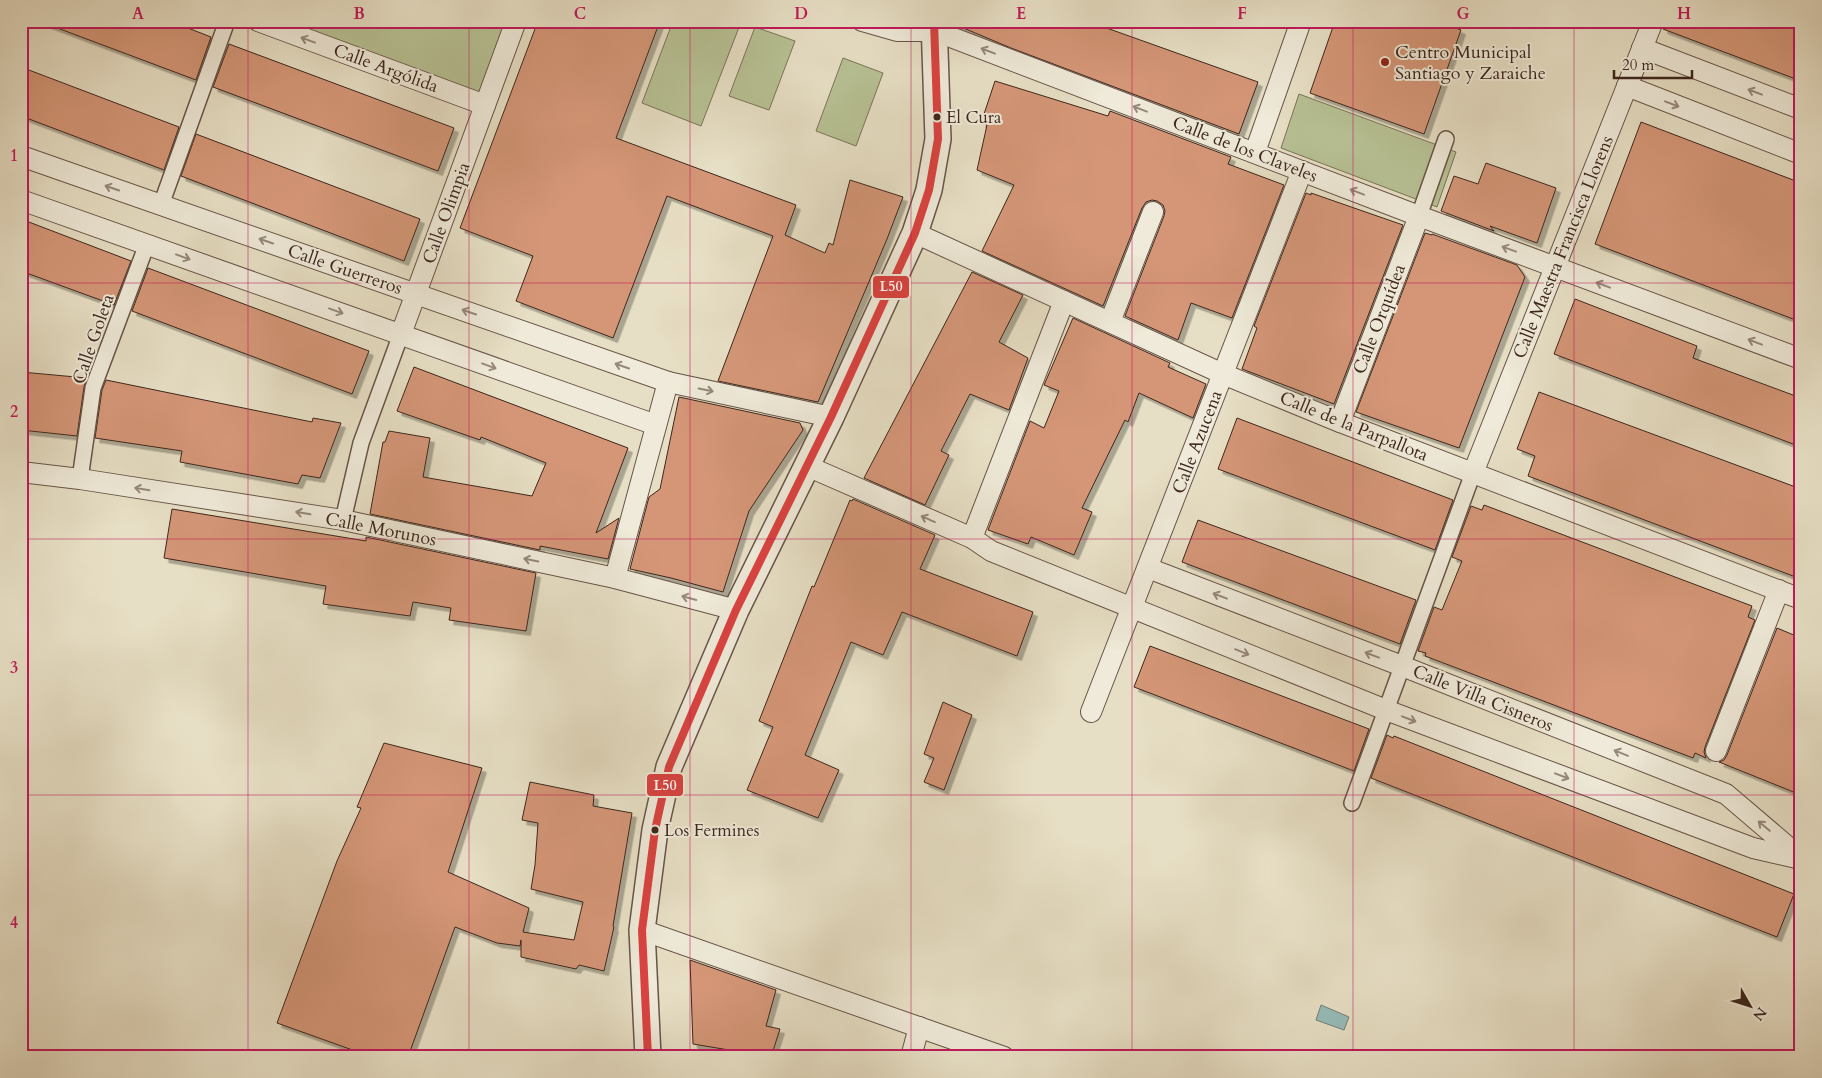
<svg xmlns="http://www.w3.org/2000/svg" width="1822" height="1078" font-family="Cardo,serif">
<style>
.green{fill:#b7c194;stroke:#7a7458}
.water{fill:#97bcb9;stroke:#73807b}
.building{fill:#d49677;stroke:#3d261d;filter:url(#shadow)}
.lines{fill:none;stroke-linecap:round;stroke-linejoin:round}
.pedestrian-casing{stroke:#685447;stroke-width:18}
.minor-casing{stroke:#685447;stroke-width:22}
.tertiary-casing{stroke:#685447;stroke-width:28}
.pedestrian{stroke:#efead9;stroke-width:15}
.minor{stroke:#efead9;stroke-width:20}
.tertiary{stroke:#efead9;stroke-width:25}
.bus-1-casing{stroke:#efead9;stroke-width:11}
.bus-1{stroke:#da4241;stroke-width:8}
.oneway{stroke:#96887b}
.grid{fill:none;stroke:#c2185b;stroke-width:1;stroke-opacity:0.55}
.poi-dot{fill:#8f2418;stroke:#efead9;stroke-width:2}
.bus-dot{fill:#3d261d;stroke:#efead9;stroke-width:2}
.labels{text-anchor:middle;stroke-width:4;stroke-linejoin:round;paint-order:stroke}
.bus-label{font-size:17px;fill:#3d261d;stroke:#efead9;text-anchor:start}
.poi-label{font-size:18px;fill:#3d261d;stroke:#efead9;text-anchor:start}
.street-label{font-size:18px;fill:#3d261d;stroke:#efead9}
.line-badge{stroke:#efead9;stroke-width:2}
.badge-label{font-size:14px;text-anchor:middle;font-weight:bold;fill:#fff}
.neatline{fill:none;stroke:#c2185b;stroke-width:2}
.grid-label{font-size:16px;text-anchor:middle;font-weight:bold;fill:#c2185b}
</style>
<defs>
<filter id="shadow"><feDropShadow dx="4.5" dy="4.5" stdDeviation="0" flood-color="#0004"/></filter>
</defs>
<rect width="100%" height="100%" fill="#e7dfc5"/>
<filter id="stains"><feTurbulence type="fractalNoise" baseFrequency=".004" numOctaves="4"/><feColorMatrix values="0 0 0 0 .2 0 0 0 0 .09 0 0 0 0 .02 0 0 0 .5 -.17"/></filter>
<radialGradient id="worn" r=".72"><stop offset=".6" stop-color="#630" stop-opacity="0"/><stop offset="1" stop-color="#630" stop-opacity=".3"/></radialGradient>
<g class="green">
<polygon points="258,21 516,21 485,105"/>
<polygon points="673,21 741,22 701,126 642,103"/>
<polygon points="755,27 795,41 769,110 729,96"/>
<polygon points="843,58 883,73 856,146 816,131"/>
<polygon points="1299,94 1456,152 1437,207 1281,148"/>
</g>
<polygon class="water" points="1321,1005 1349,1017 1344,1030 1316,1020"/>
<g class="building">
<polygon points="44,21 170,21 211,37 196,80 44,23"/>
<polygon points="538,21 660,21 616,138 796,205 785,235 825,253 829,243 833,245 850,180 903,197 887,239 818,402 718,381 773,236 667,196 613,338 516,301 533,256 460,228"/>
<polygon points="1087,21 1258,82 1239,134 1011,48 949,22"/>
<polygon points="1335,21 1437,21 1461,30 1424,134 1310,93"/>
<polygon points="1665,21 1775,21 1801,31 1801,81 1663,29"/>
<polygon points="229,44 454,128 438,171 213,87"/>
<polygon points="21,67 179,127 164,170 21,116"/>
<polygon points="995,81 1108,116 1110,111 1231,157 1228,164 1284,185 1232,318 1191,303 1178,340 1125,316 1164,216 1165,211 1163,205 1157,201 1152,200 1146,202 1142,208 1103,306 982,251 1014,185 977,170 987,125 981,123"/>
<polygon points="1641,122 1801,183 1801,322 1595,244"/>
<polygon points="196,134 420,219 404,261 181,176"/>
<polygon points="1486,163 1556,188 1537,243 1490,226 1494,231 1441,211 1454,176 1478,184"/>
<polygon points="1306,193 1311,195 1311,193 1403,225 1334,404 1242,369 1257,328 1254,326"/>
<polygon points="21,219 131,261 114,305 21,271"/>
<polygon points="1425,233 1432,235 1432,234 1517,265 1525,277 1459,448 1356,412"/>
<polygon points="148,268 369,351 352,394 132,311"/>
<polygon points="972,272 1023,295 999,342 1028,358 1009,410 970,394 941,451 949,455 925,505 864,478"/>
<polygon points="1575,299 1697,346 1693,358 1801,398 1801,447 1554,354"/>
<polygon points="1073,318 1170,363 1168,367 1206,384 1193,418 1139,393 1128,422 1125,420 1082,508 1092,512 1074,555 1031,537 1028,544 988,530 1030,421 1044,428 1059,391 1044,385"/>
<polygon points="414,367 628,448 596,533 619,518 608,559 540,546 540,550 370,514 383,442 385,442 389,431 430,438 423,477 532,496 546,463 481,437 480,440 397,411"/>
<polygon points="21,372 87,378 84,387 77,436 21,430"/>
<polygon points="106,380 312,422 313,418 341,423 320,478 302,475 298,484 180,462 182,451 95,438 102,390"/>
<polygon points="1539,392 1801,489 1801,579 1528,476 1535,456 1517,449"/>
<polygon points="679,397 800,423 803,430 749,511 723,592 671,578 630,569 649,497 660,489"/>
<polygon points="1237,418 1453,500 1435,550 1218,469"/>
<polygon points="853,499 935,535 920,569 1033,612 1017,656 902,612 883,655 851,642 805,755 839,770 818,818 747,790 773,727 759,721 812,586 814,587 850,500 852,501"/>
<polygon points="1484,505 1752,606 1748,617 1755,620 1705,747 1704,752 1706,758 1695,753 1693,758 1425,656 1426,653 1418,651 1434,607 1442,610 1462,561 1452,557 1471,506 1482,510"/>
<polygon points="172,509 366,541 366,537 536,573 526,631 449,620 451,608 413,602 410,616 323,604 326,586 164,558"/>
<polygon points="1198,520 1416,600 1400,644 1182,562"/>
<polygon points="1777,628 1801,638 1801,795 1719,762 1724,760 1727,755"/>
<polygon points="1150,646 1369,729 1354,771 1134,687"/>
<polygon points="943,702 972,715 944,790 924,782 934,758 924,754"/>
<polygon points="1387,735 1393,738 1394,736 1794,894 1777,937 1371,778"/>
<polygon points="384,743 482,768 448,872 529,908 523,932 574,940 583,902 531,889 535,865 538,823 522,820 530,782 594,795 593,806 632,813 613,926 614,927 604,971 579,965 576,969 521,957 521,940 520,946 497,943 455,927 408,1057 372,1057 277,1023 337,861 361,808 357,807"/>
<polygon points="690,960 776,990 766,1026 780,1029 771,1057 693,1044"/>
</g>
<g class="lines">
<g class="pedestrian-casing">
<g id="pedestrian">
<polyline points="161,205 227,21"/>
<polyline points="1419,216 1446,139"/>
<polyline points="80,479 93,388 147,244"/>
<polyline points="343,520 361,443 401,334"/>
<polyline points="1352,803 1473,473"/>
</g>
</g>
<g class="minor-casing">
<g id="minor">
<polyline points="258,21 485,105"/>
<polyline points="862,21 897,31 935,31 1419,216 1801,359"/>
<polyline points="1642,48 1801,109"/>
<polyline points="1627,86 1801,154"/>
<polyline points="1255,152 1301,21"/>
<polyline points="21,156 668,382"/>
<polyline points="21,200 656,425"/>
<polyline points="915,233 1223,374 1340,422 1801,599"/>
<polyline points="1110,322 1153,212"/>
<polyline points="401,334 516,21"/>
<polyline points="1340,422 1419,216"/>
<polyline points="807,466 972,538 991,551 1386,710 1753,848 1801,859"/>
<polyline points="21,472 80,479 343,520 615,578 736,610"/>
<polyline points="1473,473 1653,21"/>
<polyline points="972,538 1064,301"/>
<polyline points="1148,568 1402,666 1726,794 1801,858"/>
<polyline points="615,578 668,382 831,417"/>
<polyline points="1091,712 1302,171"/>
<polyline points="1716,751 1779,590"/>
<polyline points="642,930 1004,1057"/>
<polyline points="911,1057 919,1027"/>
</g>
</g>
<g class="tertiary-casing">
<polyline id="tertiary" points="648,1057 642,930 655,830 669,767 736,610 831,417 915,233 929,190 938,139 934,21"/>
</g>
<use href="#pedestrian" class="pedestrian"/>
<use href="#minor" class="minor"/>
<use href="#tertiary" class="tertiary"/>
<g class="bus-1-casing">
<polyline id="bus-1" points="648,1057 642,930 655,830 669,767 736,610 831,417 915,233 929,190 938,139 934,21"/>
</g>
<use href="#bus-1" class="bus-1"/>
</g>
<defs><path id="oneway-shaft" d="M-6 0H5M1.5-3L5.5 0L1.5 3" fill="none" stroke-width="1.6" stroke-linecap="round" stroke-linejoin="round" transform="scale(1.25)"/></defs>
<g class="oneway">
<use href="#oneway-shaft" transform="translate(308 40) rotate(-160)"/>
<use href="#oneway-shaft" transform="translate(988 51) rotate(-159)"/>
<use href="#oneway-shaft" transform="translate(1755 92) rotate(-159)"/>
<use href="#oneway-shaft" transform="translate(1672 104) rotate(21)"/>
<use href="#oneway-shaft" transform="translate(1140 109) rotate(-159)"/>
<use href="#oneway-shaft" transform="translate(112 188) rotate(-161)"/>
<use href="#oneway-shaft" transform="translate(1357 192) rotate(-159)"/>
<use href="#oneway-shaft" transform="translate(266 241) rotate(-161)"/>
<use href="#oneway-shaft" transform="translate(1509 249) rotate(-160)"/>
<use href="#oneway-shaft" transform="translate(183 257) rotate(20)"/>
<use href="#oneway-shaft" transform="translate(1603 285) rotate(-159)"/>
<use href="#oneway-shaft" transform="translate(336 311) rotate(20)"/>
<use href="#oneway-shaft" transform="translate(469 312) rotate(-161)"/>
<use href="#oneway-shaft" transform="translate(1755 342) rotate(-159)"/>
<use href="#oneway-shaft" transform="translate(489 366) rotate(20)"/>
<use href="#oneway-shaft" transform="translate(622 366) rotate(-161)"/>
<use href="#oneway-shaft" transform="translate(706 390) rotate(12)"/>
<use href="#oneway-shaft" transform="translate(142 489) rotate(-171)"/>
<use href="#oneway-shaft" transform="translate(303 513) rotate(-171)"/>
<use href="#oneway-shaft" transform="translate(928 519) rotate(-156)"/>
<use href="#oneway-shaft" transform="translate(531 560) rotate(-168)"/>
<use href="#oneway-shaft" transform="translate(1220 596) rotate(-159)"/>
<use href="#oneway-shaft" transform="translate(689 598) rotate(-165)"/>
<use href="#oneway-shaft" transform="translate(1242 652) rotate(22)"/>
<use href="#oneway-shaft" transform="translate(1372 655) rotate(-159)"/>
<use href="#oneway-shaft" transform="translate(1409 719) rotate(21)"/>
<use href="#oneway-shaft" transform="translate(1621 753) rotate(-158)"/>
<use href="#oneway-shaft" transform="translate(1562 776) rotate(21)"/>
<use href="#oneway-shaft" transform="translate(1764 826) rotate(-140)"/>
</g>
<path class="grid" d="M248,21V1057M469,21V1057M690,21V1057M911,21V1057M1132,21V1057M1353,21V1057M1574,21V1057M21,283H1801M21,539H1801M21,795H1801"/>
<circle class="poi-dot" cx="1385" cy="62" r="5"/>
<g class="bus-dot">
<circle cx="937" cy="117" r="4.5"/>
<circle cx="655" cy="830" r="4.5"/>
</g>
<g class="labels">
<g class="bus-label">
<text x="946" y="123">El Cura</text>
<text x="664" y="836">Los Fermines</text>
</g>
<g class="poi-label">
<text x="1395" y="58">Centro Municipal<tspan x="1395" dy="21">Santiago y Zaraiche</tspan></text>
</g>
<g class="street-label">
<text transform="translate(386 68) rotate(20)" y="6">Calle Argólida</text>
<text transform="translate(1245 149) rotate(21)" y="6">Calle de los Claveles</text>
<text transform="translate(446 213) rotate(-70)" y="6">Calle Olimpia</text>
<text transform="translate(1563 247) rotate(-68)" y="6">Calle Maestra Francisca Llorens</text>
<text transform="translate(345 269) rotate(19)" y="6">Calle Guerreros</text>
<text transform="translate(1379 319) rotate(-69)" y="6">Calle Orquídea</text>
<text transform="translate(93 339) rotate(-71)" y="6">Calle Goleta</text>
<text transform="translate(1354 426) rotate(22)" y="6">Calle de la Parpallota</text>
<text transform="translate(1197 442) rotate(-69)" y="6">Calle Azucena</text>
<text transform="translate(381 529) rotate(11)" y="6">Calle Morunos</text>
<text transform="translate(1483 698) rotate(22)" y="6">Calle Villa Cisneros</text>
</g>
</g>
<g class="line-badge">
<rect x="872" y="275" width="38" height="24" rx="5" fill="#da4241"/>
<rect x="646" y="773" width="38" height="24" rx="5" fill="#da4241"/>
</g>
<g class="badge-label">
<text x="891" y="291">L50</text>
<text x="665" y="790">L50</text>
</g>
<rect width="1822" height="1078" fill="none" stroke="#e7dfc5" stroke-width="55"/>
<g transform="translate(1750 1006) rotate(129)" stroke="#efead9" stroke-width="4" paint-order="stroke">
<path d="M0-4L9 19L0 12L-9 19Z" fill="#3d261d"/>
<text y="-8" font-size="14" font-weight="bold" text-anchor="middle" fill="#3d261d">N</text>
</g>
<path d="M1614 70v8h78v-8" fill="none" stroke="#3d261d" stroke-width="2.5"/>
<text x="1622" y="70" font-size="15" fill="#3d261d" stroke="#efead9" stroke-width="4" paint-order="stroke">20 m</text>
<rect x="28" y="28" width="1766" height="1022" class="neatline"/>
<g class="grid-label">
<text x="138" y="19">A</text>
<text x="359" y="19">B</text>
<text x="580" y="19">C</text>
<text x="801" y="19">D</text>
<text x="1021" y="19">E</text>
<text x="1242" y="19">F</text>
<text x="1463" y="19">G</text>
<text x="1684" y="19">H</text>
<text x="14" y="161">1</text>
<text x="14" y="417">2</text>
<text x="14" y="673">3</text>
<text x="14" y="928">4</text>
</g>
<rect width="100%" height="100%" filter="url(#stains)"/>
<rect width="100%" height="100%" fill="url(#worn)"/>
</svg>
